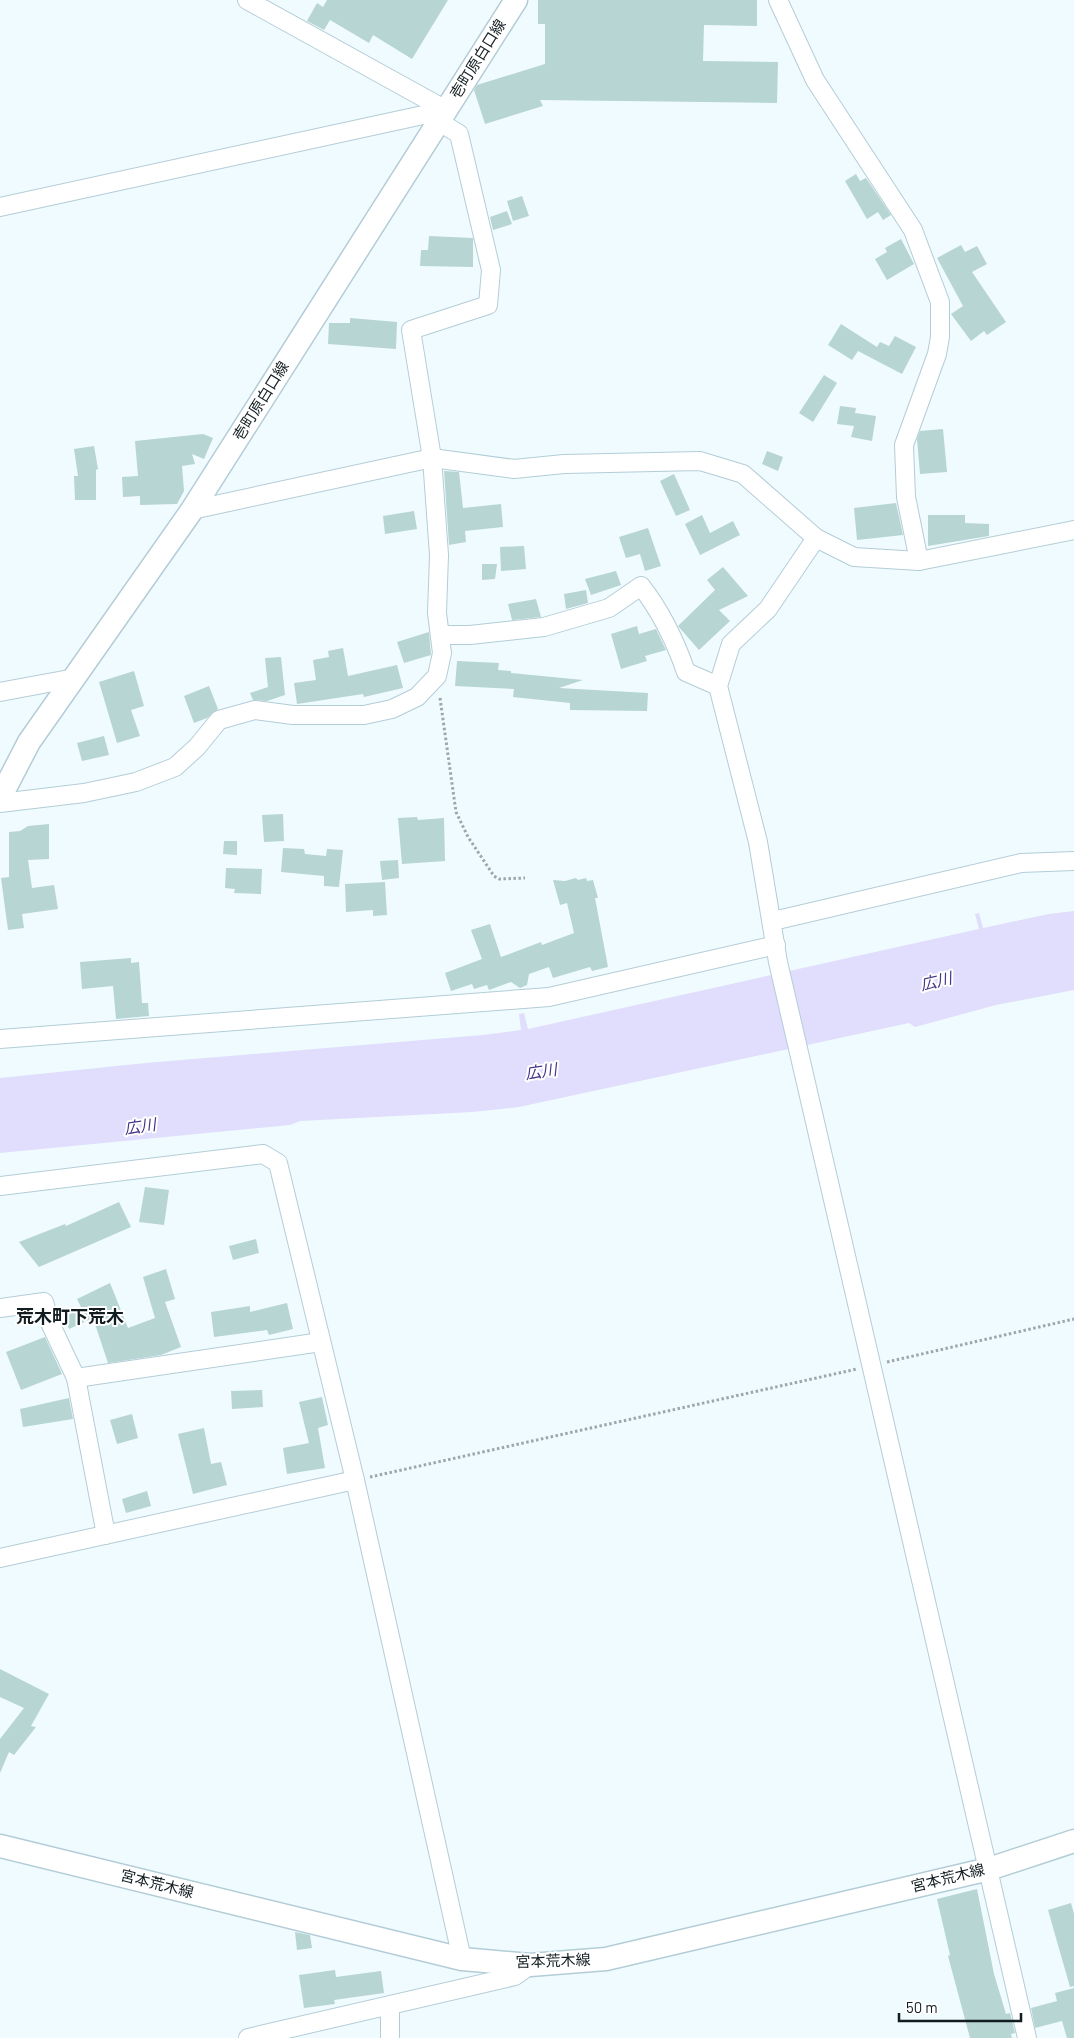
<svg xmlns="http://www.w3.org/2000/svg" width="1074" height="2038" font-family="Barlow,'Noto Sans JP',sans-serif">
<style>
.water{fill:#e0defc}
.building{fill:#b7d5d3}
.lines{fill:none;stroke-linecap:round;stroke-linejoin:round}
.minor-casing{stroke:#b3cdd7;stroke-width:20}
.major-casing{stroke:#b3cdd7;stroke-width:25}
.path{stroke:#9ca7ab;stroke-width:3;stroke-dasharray:2.5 2.5;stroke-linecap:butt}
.minor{stroke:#fff;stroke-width:18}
.major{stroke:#fff;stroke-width:22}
.labels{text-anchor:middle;stroke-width:4;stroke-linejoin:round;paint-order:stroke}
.street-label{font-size:15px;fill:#131d21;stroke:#fff}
.water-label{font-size:16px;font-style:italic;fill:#473588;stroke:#fff}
.quarter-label{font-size:18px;font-weight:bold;fill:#131d21;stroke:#fff}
</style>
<rect width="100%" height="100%" fill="#f0fbff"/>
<polygon class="water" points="1074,911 1074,990 996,1005 915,1027 909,1023 519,1107 472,1112 300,1121 290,1125 0,1153 0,1078 146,1063 483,1035 521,1030 519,1014 524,1013 528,1029 979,929 975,914 979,913 983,928 1049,914"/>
<g class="building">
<polygon points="327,0 448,0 412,59 373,35 369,43 330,20 324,30 307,21 317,3 323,7"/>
<polygon points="538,0 757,0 757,26 704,25 703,61 778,62 777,103 540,100 543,106 485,124 474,90 477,85 545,64 545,24 538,24"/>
<polygon points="856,174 860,181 866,178 891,215 883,220 878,212 867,219 845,181"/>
<polygon points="522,196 529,216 513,221 507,201"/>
<polygon points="507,211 512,224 493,230 490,217"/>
<polygon points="429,236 473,238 473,267 420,266 421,250 428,250"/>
<polygon points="901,239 914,264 887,280 875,259 887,252 885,248"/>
<polygon points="961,245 965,252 977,246 987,264 972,272 1006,322 987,335 984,331 971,341 951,314 963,306 937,258"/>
<polygon points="350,318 397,322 396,349 328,344 329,323 350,323"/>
<polygon points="841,324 877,347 880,342 889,346 895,336 916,347 902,374 858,351 852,360 828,345"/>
<polygon points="824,375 837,383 813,422 799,413"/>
<polygon points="840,406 856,408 855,413 876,416 872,441 851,437 854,426 837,424"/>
<polygon points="943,429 947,472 920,474 917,439 920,431"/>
<polygon points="203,434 213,438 204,459 192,454 195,464 182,466 184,491 177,504 140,505 140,496 123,497 122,477 138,476 135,441"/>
<polygon points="94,446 98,469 96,470 96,500 75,500 74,476 78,476 74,449"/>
<polygon points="767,451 783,457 778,471 762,464"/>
<polygon points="444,471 459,472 463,508 501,504 503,527 465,531 466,542 449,545"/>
<polygon points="674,474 690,510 676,516 660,481"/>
<polygon points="896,503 903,535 857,540 854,508"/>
<polygon points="414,511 417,529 385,534 383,516"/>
<polygon points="702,515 710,533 733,521 740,535 700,555 685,524"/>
<polygon points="928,515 965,515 965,523 989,524 989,536 928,546"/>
<polygon points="648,528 661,566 645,571 640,554 626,558 619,537"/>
<polygon points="524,546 526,569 501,571 500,547"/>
<polygon points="482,564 497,564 495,579 482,580"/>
<polygon points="723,567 748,596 719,610 730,621 699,650 678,626 715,590 707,580"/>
<polygon points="616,571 621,585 591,595 585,579"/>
<polygon points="586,590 588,603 566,609 564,594"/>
<polygon points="536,599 541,617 512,620 508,604"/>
<polygon points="637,626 639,634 656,629 666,650 645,656 647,661 621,669 611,634"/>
<polygon points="429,632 431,655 404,663 397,642"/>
<polygon points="343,648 348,676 397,665 403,688 364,697 363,694 297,704 294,683 316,680 313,660 329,657 328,651"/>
<polygon points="281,657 285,695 267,701 253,700 250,693 268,687 265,658"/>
<polygon points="457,661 499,663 498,670 511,671 511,673 583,680 559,688 648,693 647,711 570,710 570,703 513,697 514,689 455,686"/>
<polygon points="134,671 144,706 131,710 140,736 117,743 99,682"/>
<polygon points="209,686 218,709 207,718 194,723 184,696"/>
<polygon points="104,736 109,755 82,761 77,743"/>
<polygon points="283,814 284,841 264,842 262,815"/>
<polygon points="417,817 418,820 444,818 445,861 402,864 398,818"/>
<polygon points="49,824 49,859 28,860 32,888 54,885 58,909 22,914 24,928 8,930 1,878 9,877 9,832 20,831 28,826"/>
<polygon points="224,841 237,841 237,855 223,854"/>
<polygon points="283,848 304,849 305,854 326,856 327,849 343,850 339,887 324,886 324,876 281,872"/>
<polygon points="398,860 399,878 382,880 380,861"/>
<polygon points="226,868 262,869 261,894 234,893 235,889 225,888"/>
<polygon points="576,878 578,880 586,878 587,881 593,880 598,898 595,898 608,967 592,971 590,967 553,978 549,967 529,974 527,985 520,988 511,982 489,990 487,985 474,989 472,984 451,991 445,973 482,959 471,930 490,924 501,957 541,942 542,945 574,933 567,903 560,905 553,880 565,881"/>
<polygon points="385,882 387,915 373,916 373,910 346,912 345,884"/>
<polygon points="131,958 131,963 139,962 142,1003 148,1003 149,1016 116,1019 113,986 82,989 80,962"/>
<polygon points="145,1187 169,1190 164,1225 139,1222"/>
<polygon points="119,1202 131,1227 39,1267 19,1242 65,1224 66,1226"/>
<polygon points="256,1239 259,1253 233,1260 229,1246"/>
<polygon points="166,1269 175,1299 165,1302 181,1347 161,1355 108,1363 93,1318 69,1329 63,1315 81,1307 77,1299 110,1283 128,1328 155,1318 143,1277"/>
<polygon points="287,1303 293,1329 269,1335 267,1330 214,1337 211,1312 250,1306 250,1312"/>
<polygon points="45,1337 62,1374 21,1390 6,1352"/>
<polygon points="262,1390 263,1407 232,1409 231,1391"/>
<polygon points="322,1397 328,1425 318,1428 325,1468 287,1474 283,1448 309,1443 299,1402"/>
<polygon points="69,1398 73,1419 23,1427 20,1409"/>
<polygon points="132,1414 138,1438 117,1444 110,1420"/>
<polygon points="204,1428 211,1464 221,1462 227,1485 193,1494 178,1434"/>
<polygon points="147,1491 151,1506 126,1513 122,1499"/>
<polygon points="0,1669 49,1694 31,1726 36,1727 14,1755 9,1752 0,1773 0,1739 24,1708 0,1697"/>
<polygon points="977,1889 994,1974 1006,2014 1010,2013 1015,2033 1011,2034 1012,2038 970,2038 948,1956 950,1955 937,1899"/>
<polygon points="1071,1903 1074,1914 1074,1986 1070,1987 1048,1910"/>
<polygon points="295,1932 310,1935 312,1948 297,1950"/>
<polygon points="335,1970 336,1977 381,1971 384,1993 334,2000 335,2004 304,2008 299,1975"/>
<polygon points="1074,1988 1074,2038 1067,2038 1062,2021 1035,2028 1031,2008 1057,2001 1055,1993"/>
</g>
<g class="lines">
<g class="minor-casing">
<g id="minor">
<polyline points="247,0 446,110"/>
<polyline points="778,0 815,80 913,230 940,302 940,337 937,354 904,445 906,497 919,561"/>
<polyline points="0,207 446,110"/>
<polyline points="192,510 432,458 514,469 564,464 700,461 743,474 816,538 854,557 919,561 1074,530"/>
<polyline points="816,538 768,609 731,644 718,686 758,842 778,962 1027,2038"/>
<path d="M440,635H470L544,627L609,608L641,586C662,613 675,640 686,672L718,686"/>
<polyline points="0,692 75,678"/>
<polyline points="0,803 84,793 136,782 175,767 197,747 219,720 255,710 293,715 364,715 392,709 417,697 437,676 442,653 437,613 439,555 432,458 411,330 488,305 491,270 459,134 438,121"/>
<polyline points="773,921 1021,863 1074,861"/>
<polyline points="0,1039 549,997 776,945"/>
<polyline points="0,1186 263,1154 278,1163 355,1480 462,1959"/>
<polyline points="0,1308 44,1302 50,1323 76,1378 106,1535"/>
<polyline points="76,1378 321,1342"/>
<polyline points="0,1558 355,1480"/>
<polyline points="390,2006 390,2038"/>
<polyline points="248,2038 515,1976 530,1965"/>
</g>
</g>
<g class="major-casing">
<g id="major">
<polyline points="0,798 29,742 192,510 516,0"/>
<polyline points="0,1846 462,1959 530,1965 606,1959 989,1869 1074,1841"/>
</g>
</g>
<g class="path">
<polyline points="440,698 456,812 468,837 494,876 499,879 525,878"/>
<polyline points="887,1362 1074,1319"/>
<polyline points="370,1477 857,1369"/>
</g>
<use href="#minor" class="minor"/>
<use href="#major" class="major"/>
</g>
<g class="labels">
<g class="street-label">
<text transform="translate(478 59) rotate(-58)" y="5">壱町原白口線</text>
<text transform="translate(261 401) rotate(-58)" y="5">壱町原白口線</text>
<text transform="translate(948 1878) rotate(-14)" y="5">宮本荒木線</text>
<text transform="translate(157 1884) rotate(14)" y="5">宮本荒木線</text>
<text transform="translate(553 1961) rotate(-2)" y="5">宮本荒木線</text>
</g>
<g class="water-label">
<text transform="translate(936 981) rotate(-13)" y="6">広川</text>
<text transform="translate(541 1071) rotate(-8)" y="6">広川</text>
<text transform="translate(140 1126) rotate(-8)" y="6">広川</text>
</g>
<g class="quarter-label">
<text x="70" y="1323">荒木町下荒木</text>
</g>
</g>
<path d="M899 2013v8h122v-8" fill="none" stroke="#131d21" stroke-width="2.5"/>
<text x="906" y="2013" font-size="15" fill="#131d21" stroke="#ffffff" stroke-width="4" paint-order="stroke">50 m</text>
</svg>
